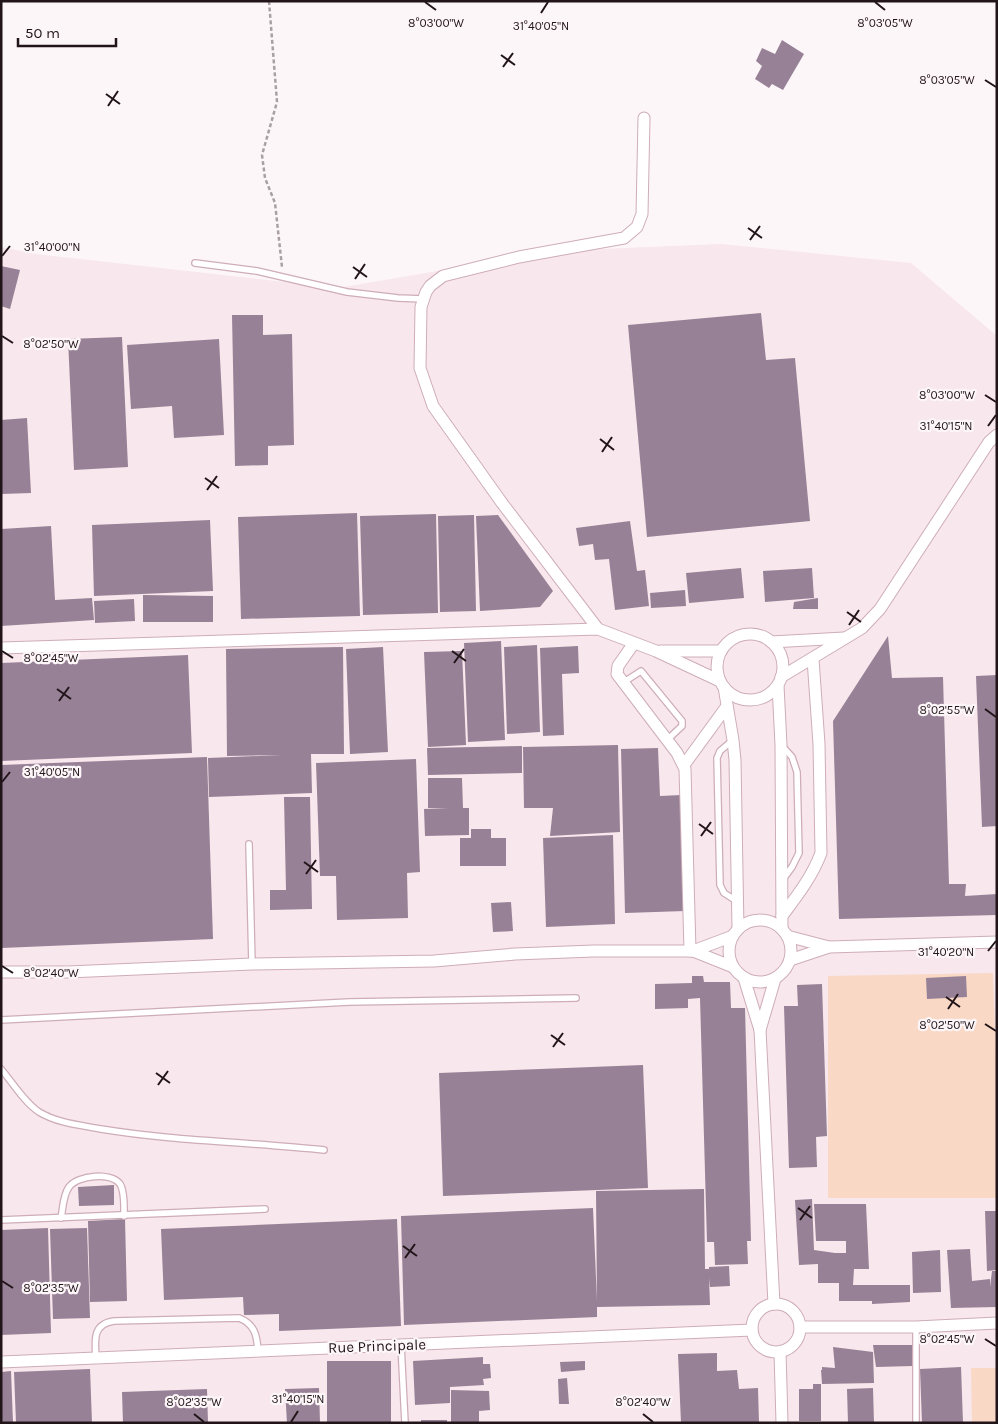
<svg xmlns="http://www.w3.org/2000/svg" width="998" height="1424" font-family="Karla,sans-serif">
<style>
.built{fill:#f8e7ec}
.green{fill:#f9d8c5}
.building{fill:#978196}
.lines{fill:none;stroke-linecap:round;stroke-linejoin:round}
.service-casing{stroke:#ceadb8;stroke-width:8}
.minor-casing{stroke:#ceadb8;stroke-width:13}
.path{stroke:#a9a0a3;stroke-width:2.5;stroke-dasharray:4 2.5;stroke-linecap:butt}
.service{stroke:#fff;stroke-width:5.5}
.minor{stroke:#fff;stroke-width:11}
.ticks{fill:none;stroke:#211519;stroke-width:2}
.labels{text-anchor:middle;stroke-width:4.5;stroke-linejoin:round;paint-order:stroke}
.street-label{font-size:15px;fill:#211519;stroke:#fdf6f9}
.ticks-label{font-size:12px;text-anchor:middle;fill:#211519;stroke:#fdf6f9;stroke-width:4.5;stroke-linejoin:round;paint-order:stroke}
</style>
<rect width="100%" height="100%" fill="#fdf6f9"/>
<polygon class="built" points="721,244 911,263 997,336 997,1423 1,1423 1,247 36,254 338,288 553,251"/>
<g class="green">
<polygon points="993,973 997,1087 997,1198 828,1198 828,976"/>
<polygon points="971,1368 997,1368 997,1423 972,1423"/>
</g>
<g class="building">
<polygon points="782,40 804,54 783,90 772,84 769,88 755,79 762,66 756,61 762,48 775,54"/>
<polygon points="1,266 20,270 10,309 1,306"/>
<polygon points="761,313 766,360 795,358 810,521 647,537 628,325"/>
<polygon points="232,315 263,315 263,335 292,334 294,445 268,446 268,465 235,466"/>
<polygon points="122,337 128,467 74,470 68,339"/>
<polygon points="219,339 224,435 174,438 172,406 131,409 127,345"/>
<polygon points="27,418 31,493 1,494 1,420"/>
<polygon points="357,513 360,616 241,619 238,517"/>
<polygon points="436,514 438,613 363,615 360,516"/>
<polygon points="474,515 476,611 440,612 438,516"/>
<polygon points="498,515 553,591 540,607 480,611 476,516"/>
<polygon points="210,520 213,591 94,596 92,525"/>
<polygon points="630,521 637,571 645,570 649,606 615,610 609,559 595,560 593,544 579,546 576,528"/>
<polygon points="51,526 55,600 92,598 94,620 1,626 1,529"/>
<polygon points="741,568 744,598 689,603 686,573"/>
<polygon points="812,568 814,598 765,602 763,571"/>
<polygon points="685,590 686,606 651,608 650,593"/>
<polygon points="143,595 213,596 213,622 143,622"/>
<polygon points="818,598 818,609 793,609 794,602"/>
<polygon points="134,599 135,621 95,623 94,601"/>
<polygon points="888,636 892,678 943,677 949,884 966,884 965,896 997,894 997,915 839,919 833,721"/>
<polygon points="501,641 505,740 468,742 464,643"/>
<polygon points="537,645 540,732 507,734 504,647"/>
<polygon points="578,646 579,673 562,674 564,735 543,736 540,648"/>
<polygon points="343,647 344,754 311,754 312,793 209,797 208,758 283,755 227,756 226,649"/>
<polygon points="383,647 388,752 350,754 346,649"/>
<polygon points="462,651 466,745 428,747 424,652"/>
<polygon points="188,655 192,753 1,761 1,663"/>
<polygon points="997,675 997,826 982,827 976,676"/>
<polygon points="618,745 620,832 550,836 553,808 524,808 523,747"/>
<polygon points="522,746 522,773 428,775 427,748"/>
<polygon points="658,748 660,796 681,795 685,911 625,913 621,749"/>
<polygon points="207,757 213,939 2,948 1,765"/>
<polygon points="416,759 420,872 407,873 408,918 337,920 336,876 320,876 316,763"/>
<polygon points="428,778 462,778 463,808 469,808 469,835 425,836 424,809 448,808 428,808"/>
<polygon points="284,797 310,797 312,909 270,910 270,890 286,890"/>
<polygon points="471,829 491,829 491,838 506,838 506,866 460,866 460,838 471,838"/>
<polygon points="613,835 615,924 546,927 543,838"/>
<polygon points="511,902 513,931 493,932 491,903"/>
<polygon points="692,976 703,976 704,982 730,982 731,1008 745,1008 751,1241 747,1241 748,1264 715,1265 714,1242 707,1242 700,998 688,999 688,1008 655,1009 655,984 692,983"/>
<polygon points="966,976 967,997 927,999 926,978"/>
<polygon points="822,984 827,1136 816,1137 817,1167 789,1168 784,1006 798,1006 797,985"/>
<polygon points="643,1065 648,1188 443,1196 439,1073"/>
<polygon points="114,1185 114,1205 79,1206 78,1187"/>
<polygon points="704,1189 705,1269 709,1269 709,1267 729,1266 730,1286 710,1287 709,1278 710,1305 597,1307 597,1317 404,1325 401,1216 593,1208 597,1301 596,1191"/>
<polygon points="812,1199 814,1250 835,1253 846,1253 846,1241 816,1241 814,1204 866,1204 869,1269 854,1269 853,1285 910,1285 910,1302 872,1304 872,1301 839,1301 839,1283 818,1283 818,1264 799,1265 795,1200"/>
<polygon points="985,1211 997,1211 997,1270 987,1271"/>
<polygon points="125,1219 127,1301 90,1302 88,1221"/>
<polygon points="397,1219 401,1326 279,1331 279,1314 244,1315 243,1297 164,1300 161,1229"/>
<polygon points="48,1228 51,1333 1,1335 1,1230"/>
<polygon points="87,1228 90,1318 53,1319 50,1229"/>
<polygon points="970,1249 972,1281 990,1279 990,1287 992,1271 997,1271 997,1307 951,1308 947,1250"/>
<polygon points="940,1250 941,1292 913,1293 912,1252"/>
<polygon points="873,1345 914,1345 913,1366 876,1367"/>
<polygon points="833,1347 873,1352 874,1383 822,1384 821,1370 822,1370 822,1367 835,1368"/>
<polygon points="717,1353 717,1371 737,1370 739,1389 758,1388 759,1423 681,1423 678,1354"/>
<polygon points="483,1357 483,1364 490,1364 491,1378 483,1379 484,1385 450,1387 450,1403 415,1405 413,1361"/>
<rect x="327" y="1361" width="64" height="62"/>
<polygon points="585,1361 585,1370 561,1372 560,1362"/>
<polygon points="961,1367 963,1423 922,1423 920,1369"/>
<polygon points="90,1369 92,1423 16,1423 14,1372"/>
<polygon points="11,1371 13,1423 1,1423 1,1372"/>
<polygon points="567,1378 569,1404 559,1404 558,1379"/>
<polygon points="813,1384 821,1384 821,1421 799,1421 799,1389 813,1389"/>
<polygon points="319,1388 320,1423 287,1423 285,1389"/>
<polygon points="873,1388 874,1423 848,1423 847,1389"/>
<polygon points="207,1389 208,1423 123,1423 122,1392"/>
<polygon points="451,1390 489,1391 490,1410 479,1411 479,1423 451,1423"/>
<rect x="421" y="1420" width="26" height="3"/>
</g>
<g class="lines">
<g class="service-casing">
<g id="service">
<polyline points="195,263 257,271 347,292 398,298 423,299"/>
<polyline points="624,682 641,671 682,721 682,726 667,740"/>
<polyline points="733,740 720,751 717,758 720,885 724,893 738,902"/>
<polyline points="249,844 252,964"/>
<polyline points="783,879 792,867 799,853 797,772 792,757 783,747"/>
<polyline points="1,1020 349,1002 576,998"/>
<path d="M1,1069C13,1083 24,1102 39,1112C57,1123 80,1125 101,1129C174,1141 250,1142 324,1150"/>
<path d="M61,1218C63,1208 63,1195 69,1187C78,1175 111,1172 120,1184C125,1192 124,1207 124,1216"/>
<polyline points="1,1220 265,1209"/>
<polyline points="916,1327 916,1423"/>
<polyline points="401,1345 405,1423"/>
<path d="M96,1358C95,1341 92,1324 114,1321L239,1318C255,1324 257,1336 258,1351"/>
</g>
</g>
<g class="minor-casing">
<g id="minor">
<polyline points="598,629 502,503 433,406 420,368 421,307 426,292 430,286 443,276 519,257 624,238 637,227 642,214 644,118"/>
<circle cx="750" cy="667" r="33"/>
<polyline points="771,642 844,638"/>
<polyline points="634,643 618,666 617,674 677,753 685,769 690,951"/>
<polyline points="1,648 598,629 656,651 720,681"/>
<polyline points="660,651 721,651"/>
<polyline points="781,677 862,628 880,609 989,442 997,435"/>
<polyline points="778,685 781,745 782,929"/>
<polyline points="724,687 733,740 735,760 738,929"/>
<polyline points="684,765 727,706"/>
<path d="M782,916C797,896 812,877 821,853L819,744L813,659"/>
<circle cx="760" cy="951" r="31"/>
<polyline points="787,936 829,947"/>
<polyline points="693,951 733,936"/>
<polyline points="790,960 829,947 997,942"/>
<polyline points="1,972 68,972 252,964 434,961 515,954 594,951 693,951 733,967"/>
<polyline points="744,978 760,1030 774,1304"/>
<polyline points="760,1030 775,979"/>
<circle cx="776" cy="1328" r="24"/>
<polyline points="800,1327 916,1327 997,1323"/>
<polyline points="780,1352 782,1423"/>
<polyline points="1,1362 752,1330"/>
</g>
</g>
<polyline class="path" points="269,1 277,102 262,155 265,178 275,203 282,267"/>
<use href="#service" class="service"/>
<use href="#minor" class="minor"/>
</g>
<path class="ticks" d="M425,2L436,10M875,2L885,10M541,13L548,2M501,55L515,65M503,67L513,53M985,80L996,87M106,94L120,104M108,106L118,91M748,228L762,238M750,240L760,226M2,256L10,246M353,267L367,277M355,279L365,264M2,336L13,343M985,395L996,402M988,426L996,415M600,439L614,450M602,452L612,437M205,478L219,488M207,490L217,476M847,612L861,622M849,625L859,610M2,651L13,658M452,651L466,661M454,663L464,649M57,689L71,699M59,701L69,687M985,709L996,717M2,782L10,772M699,824L713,834M701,836L711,822M304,862L318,872M306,874L316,860M988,951L996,941M2,966L13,973M946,997L960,1007M948,1009L958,994M985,1024L996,1031M551,1035L565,1045M553,1047L563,1033M156,1073L170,1083M158,1085L168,1071M798,1208L812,1218M800,1220L810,1206M403,1246L417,1256M405,1258L415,1244M2,1281L13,1288M985,1339L996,1346M194,1414L204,1422M643,1414L653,1422M291,1422L298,1411"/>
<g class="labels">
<g class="street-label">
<text transform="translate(377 1346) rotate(-2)" y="5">Rue Principale</text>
</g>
</g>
<g class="ticks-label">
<text x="436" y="27">8°03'00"W</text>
<text x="885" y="27">8°03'05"W</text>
<text x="541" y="30">31°40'05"N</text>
<text x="947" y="84">8°03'05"W</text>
<text x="52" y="251">31°40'00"N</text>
<text x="51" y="348">8°02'50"W</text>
<text x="947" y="399">8°03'00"W</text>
<text x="946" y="430">31°40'15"N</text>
<text x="51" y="662">8°02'45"W</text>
<text x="947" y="714">8°02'55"W</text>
<text x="52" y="776">31°40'05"N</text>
<text x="946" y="956">31°40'20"N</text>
<text x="51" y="977">8°02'40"W</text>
<text x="947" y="1029">8°02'50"W</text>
<text x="51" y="1292">8°02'35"W</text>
<text x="947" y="1343">8°02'45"W</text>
<text x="298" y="1403">31°40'15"N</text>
<text x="194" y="1406">8°02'35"W</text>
<text x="643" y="1406">8°02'40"W</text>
</g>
<rect width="998" height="1424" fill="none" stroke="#211519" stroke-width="5"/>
<path d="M18 38v8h98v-8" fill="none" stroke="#211519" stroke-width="2.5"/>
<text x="25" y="38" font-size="15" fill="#211519" stroke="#fdf6f9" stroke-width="4" paint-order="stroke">50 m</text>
</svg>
